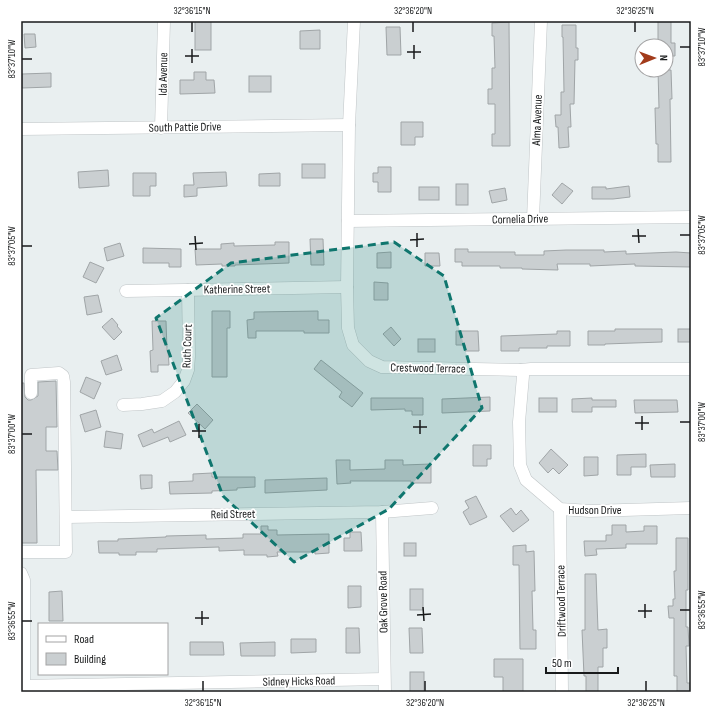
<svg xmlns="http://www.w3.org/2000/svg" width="712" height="713" font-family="'Sofia Sans Condensed',sans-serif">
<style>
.building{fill:#cacfd1;stroke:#a0a5a7}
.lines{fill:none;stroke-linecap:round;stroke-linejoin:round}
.minor-casing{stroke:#c0c5c7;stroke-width:13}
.minor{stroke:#fff;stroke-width:12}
.marked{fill:#0f766e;fill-opacity:0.2;stroke:#0f766e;stroke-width:3;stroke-dasharray:8 5;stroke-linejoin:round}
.ticks{fill:none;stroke:#181a1b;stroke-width:1.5}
.labels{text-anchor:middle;stroke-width:3.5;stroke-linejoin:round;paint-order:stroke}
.street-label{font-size:12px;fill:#181a1b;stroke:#fff}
.neatline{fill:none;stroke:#181a1b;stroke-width:1.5}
.ticks-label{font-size:10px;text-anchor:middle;fill:#181a1b}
</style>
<rect width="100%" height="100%" fill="#e9eff0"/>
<g class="building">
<rect x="195" y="21" width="16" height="29"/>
<polygon points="658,21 671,21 671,43 675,43 675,56 666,56 666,46 658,46"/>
<polygon points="509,22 510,146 492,146 492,134 495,134 495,104 488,104 488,89 492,89 492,68 495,68 494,36 492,36 492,23"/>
<polygon points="562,25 576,25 576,48 578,48 578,60 575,60 574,104 570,104 571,127 568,127 569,147 559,148 558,127 556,127 555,115 561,115 561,92 564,92 563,37 562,37"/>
<polygon points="386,27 400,27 401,55 387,55"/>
<polygon points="320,30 320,49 300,49 300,31"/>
<polygon points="24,34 35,34 36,47 25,48"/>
<polygon points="658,70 671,70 672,99 670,99 671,162 658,162 658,144 656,144 655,108 659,108"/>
<polygon points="194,72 206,72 206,80 214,80 215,93 180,94 180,80 194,80"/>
<polygon points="51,73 51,87 22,88 22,74"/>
<rect x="249" y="76" width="22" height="16"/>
<polygon points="401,122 423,122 423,137 415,137 415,145 401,145"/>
<rect x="302" y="164" width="23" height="14"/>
<polygon points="378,167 391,167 391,192 378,192 378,182 373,182 373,173 378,173"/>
<polygon points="108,170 109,186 79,188 78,172"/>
<polygon points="226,172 227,186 197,188 197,196 184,197 184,185 194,185 193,173"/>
<polygon points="133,173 156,173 156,186 150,186 150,196 133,196"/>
<polygon points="280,173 280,186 259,186 259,174"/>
<polygon points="562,183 573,191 562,204 552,195"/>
<rect x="456" y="184" width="12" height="21"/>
<polygon points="629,186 630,197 613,199 592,199 592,187 606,187 606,189"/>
<rect x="419" y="187" width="20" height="13"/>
<polygon points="505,188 507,200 492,203 489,191"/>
<polygon points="310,239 323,239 324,265 311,265"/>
<polygon points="275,242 289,242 289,263 235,265 235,266 222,266 222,264 196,265 195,249 221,249 221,244 234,243 234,246 275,245"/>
<polygon points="120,243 124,256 107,261 104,248"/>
<polygon points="143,248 181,249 181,267 169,267 169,263 143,263"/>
<polygon points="455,249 468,249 468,252 515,252 515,255 544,255 544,251 566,250 604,250 604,252 626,251 626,254 676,252 691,253 691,267 635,266 635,264 590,266 590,264 557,264 558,270 522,269 522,268 500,268 500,266 462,266 462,262 455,262"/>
<polygon points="391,252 391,268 377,268 377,253"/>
<polygon points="425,253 439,253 440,266 425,266"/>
<polygon points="90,262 104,268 96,283 83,277"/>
<polygon points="374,282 388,283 388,300 374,300"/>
<polygon points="98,295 102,312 87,315 84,297"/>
<polygon points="212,311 230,311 230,328 227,328 227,377 212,377"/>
<polygon points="318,311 318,320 329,320 329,333 304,333 304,331 256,331 256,338 248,338 247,320 254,319 254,312"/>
<polygon points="112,318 118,325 117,326 122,332 114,340 102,327"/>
<polygon points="152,321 166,321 167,350 168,350 169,365 158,365 158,372 151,372 150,351 153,350"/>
<polygon points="391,327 401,339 394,346 383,334"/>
<polygon points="615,329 662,329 662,342 605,344 605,345 588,345 588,331 615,331"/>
<rect x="678" y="329" width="13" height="13"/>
<polygon points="456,331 478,331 479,351 465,351 465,345 456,345"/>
<polygon points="557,331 570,331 570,346 547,346 547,348 519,348 519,351 501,351 501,336 557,334"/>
<rect x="418" y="339" width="17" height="13"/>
<polygon points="117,355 122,370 106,375 101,361"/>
<polygon points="321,360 363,393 352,407 339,397 342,392 314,369"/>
<polygon points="86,377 101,383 94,399 80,392"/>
<polygon points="56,381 57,427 46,427 46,451 57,451 58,470 36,470 37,543 21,543 21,383 24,383 25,397 28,400 31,400 38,396 38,382"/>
<polygon points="490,397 490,411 442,413 442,399"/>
<polygon points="371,398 423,398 423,415 412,415 412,411 405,411 405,409 371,410"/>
<rect x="539" y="398" width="18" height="14"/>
<polygon points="592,398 592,400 616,400 616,407 592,407 592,412 572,412 572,399"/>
<polygon points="634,400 677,400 678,412 635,413"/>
<polygon points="197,404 213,420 205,429 188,413"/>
<polygon points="96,410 101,427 85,432 80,415"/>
<polygon points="179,421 186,435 170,442 168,437 143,447 138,435 152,429 154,433"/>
<polygon points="106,431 123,434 121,449 104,447"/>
<polygon points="473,445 491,445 491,459 487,459 487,466 473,466"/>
<polygon points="551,449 568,465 559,474 553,468 548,473 539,463"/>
<polygon points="646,454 646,467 631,467 631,475 617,475 617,455"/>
<polygon points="584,457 598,457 598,475 584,476"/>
<polygon points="336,460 350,460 350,470 385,469 385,460 403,460 403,465 431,464 431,483 411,483 411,481 350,481 351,483 337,484"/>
<polygon points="675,464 675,477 651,477 650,465"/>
<polygon points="212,473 212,477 255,477 255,487 237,488 237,490 212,491 212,493 170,494 169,482 193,481 193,474"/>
<polygon points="140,475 152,475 152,488 141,489"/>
<polygon points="327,478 327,490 265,493 265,480"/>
<polygon points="476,496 487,517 470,525 463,512 469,508 465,501"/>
<polygon points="511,508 516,515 521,510 529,520 513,532 500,516"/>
<polygon points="612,525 626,525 626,532 644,531 644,526 657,526 657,544 626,544 626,548 596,549 597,555 585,556 584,541 606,541 606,535 612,535"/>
<polygon points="261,526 268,526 268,530 277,530 277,535 329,534 329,553 315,554 315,552 277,552 278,556 267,557 267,555 244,555 244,550 219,551 219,547 157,549 157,552 136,552 136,555 119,555 119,553 99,553 98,541 118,541 118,539 166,537 166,536 206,535 206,539 243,538 243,534 261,534"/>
<polygon points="350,532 361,532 362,551 344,551 344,538 350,538"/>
<polygon points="676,538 688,538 688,590 686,590 686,627 688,627 689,646 686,646 687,683 690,683 690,692 677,692 677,676 674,676 674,618 669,618 668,606 673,606 673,599 675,599 674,571 676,571"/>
<rect x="404" y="543" width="12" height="13"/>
<polygon points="526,545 526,552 534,551 535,591 532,591 533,630 536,630 536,649 520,649 519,565 513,565 513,546"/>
<polygon points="585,574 596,574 598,630 607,629 607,648 603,648 603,667 598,667 598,692 586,692 586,676 584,676 582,630 585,630"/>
<polygon points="348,586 361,586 361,607 348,608"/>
<rect x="410" y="589" width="13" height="21"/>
<polygon points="62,591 63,621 49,621 49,592"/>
<polygon points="346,628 359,628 360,653 346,653"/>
<polygon points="409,628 422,628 423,653 410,653"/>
<polygon points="291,639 316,639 316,652 291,653"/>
<polygon points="190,642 223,642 224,655 190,655"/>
<polygon points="275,642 275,656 241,656 240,643"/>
<polygon points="494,659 523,659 523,692 503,692 503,677 494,677"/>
<rect x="410" y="672" width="14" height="20"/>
</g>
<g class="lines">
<g class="minor-casing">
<g id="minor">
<polyline points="354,21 349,125 347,287 348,328 353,345 369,361 382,367 521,370 531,369 691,369"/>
<polyline points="161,128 164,21"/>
<polyline points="21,129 349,125"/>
<polyline points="533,219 541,21"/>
<polyline points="348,221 691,217"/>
<polyline points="126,291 347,287"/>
<polyline points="521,370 523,376 519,422 520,465 526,480 560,509 590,511 691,508"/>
<polyline points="123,405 142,404 162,401 175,392 184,381 188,370 189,356 188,290"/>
<polyline points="560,509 562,692"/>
<polyline points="382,512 385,692"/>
<polyline points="66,517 382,512 432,508"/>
<polyline points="21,552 66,552 64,382 63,376 59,373 31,375 31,393"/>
<polyline points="21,573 24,580 24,692"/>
<polyline points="21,686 384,679"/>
</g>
</g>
<use href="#minor" class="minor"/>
</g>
<path class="marked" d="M394,242L444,276L482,408L389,509L294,562L223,496L156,318L231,263Z"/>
<path class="ticks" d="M192,22V32M413,22V32M635,22V32M414,45V59M680,47H690M192,49V63M407,52H421M185,56H199M22,59H32M638,229L639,243M417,233V247M680,235H690M195,236L196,250M632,236H646M410,240L424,239M189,244L203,243M22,246H32M642,416V430M420,420V434M680,422H690M635,423H649M199,424V438M413,427H427M192,431H206M22,434H32M645,604V618M423,607L424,621M680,610H690M202,611V625M638,611H652M417,615L431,614M195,618H209M22,621H32M203,681V691M425,681V691M646,681V691"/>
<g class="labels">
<g class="street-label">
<text transform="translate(163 74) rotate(-89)" y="4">Ida Avenue</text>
<text transform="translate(537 120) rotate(-88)" y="4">Alma Avenue</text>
<text transform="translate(185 127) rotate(-1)" y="4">South Pattie Drive</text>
<text transform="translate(520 219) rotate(-1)" y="4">Cornelia Drive</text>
<text transform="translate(237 289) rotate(-1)" y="4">Katherine Street</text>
<text transform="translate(187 346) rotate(-88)" y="4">Ruth Court</text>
<text transform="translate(428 368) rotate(1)" y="4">Crestwood Terrace</text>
<text x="595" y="514">Hudson Drive</text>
<text transform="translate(233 514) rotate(-1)" y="4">Reid Street</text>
<text transform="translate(561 601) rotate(-91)" y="4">Driftwood Terrace</text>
<text transform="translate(383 602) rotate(-91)" y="4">Oak Grove Road</text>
<text transform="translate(299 681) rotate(-1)" y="4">Sidney Hicks Road</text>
</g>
</g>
<rect width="712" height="713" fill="none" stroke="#ffffff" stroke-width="44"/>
<rect x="38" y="623" width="130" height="52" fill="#ffffff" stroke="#a3a3a4"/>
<rect x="46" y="636" width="20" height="6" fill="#ffffff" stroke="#a3a3a4"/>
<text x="74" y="643" font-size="12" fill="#181a1b">Road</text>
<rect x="46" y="653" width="20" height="12" fill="#cacfd1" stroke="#a3a3a4"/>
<text x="74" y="663" font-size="12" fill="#181a1b">Building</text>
<g transform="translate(654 58) rotate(89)"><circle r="19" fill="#ffffff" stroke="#a3a3a4"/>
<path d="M0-3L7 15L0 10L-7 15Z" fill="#a23b1b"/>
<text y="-6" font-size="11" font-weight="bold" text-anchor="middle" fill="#181a1b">N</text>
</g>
<path d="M546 667v6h72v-6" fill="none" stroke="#181a1b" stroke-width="2"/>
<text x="552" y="667" font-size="12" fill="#181a1b" stroke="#ffffff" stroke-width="3" paint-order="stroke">50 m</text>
<rect x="22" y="22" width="668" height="669" class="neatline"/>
<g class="ticks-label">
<text x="192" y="14">32°36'15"N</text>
<text x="413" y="14">32°36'20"N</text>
<text x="635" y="14">32°36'25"N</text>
<text transform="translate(701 47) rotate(-90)" y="4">83°37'10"W</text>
<text transform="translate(11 59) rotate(-90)" y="4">83°37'10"W</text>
<text transform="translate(701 235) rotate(-90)" y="4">83°37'05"W</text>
<text transform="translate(11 246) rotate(-90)" y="4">83°37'05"W</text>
<text transform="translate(701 422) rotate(-90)" y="4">83°37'00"W</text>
<text transform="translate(11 434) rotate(-90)" y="4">83°37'00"W</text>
<text transform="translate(701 610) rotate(-90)" y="4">83°36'55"W</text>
<text transform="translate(11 621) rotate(-90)" y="4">83°36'55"W</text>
<text x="203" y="706">32°36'15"N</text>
<text x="425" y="706">32°36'20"N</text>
<text x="646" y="706">32°36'25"N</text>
</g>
</svg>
